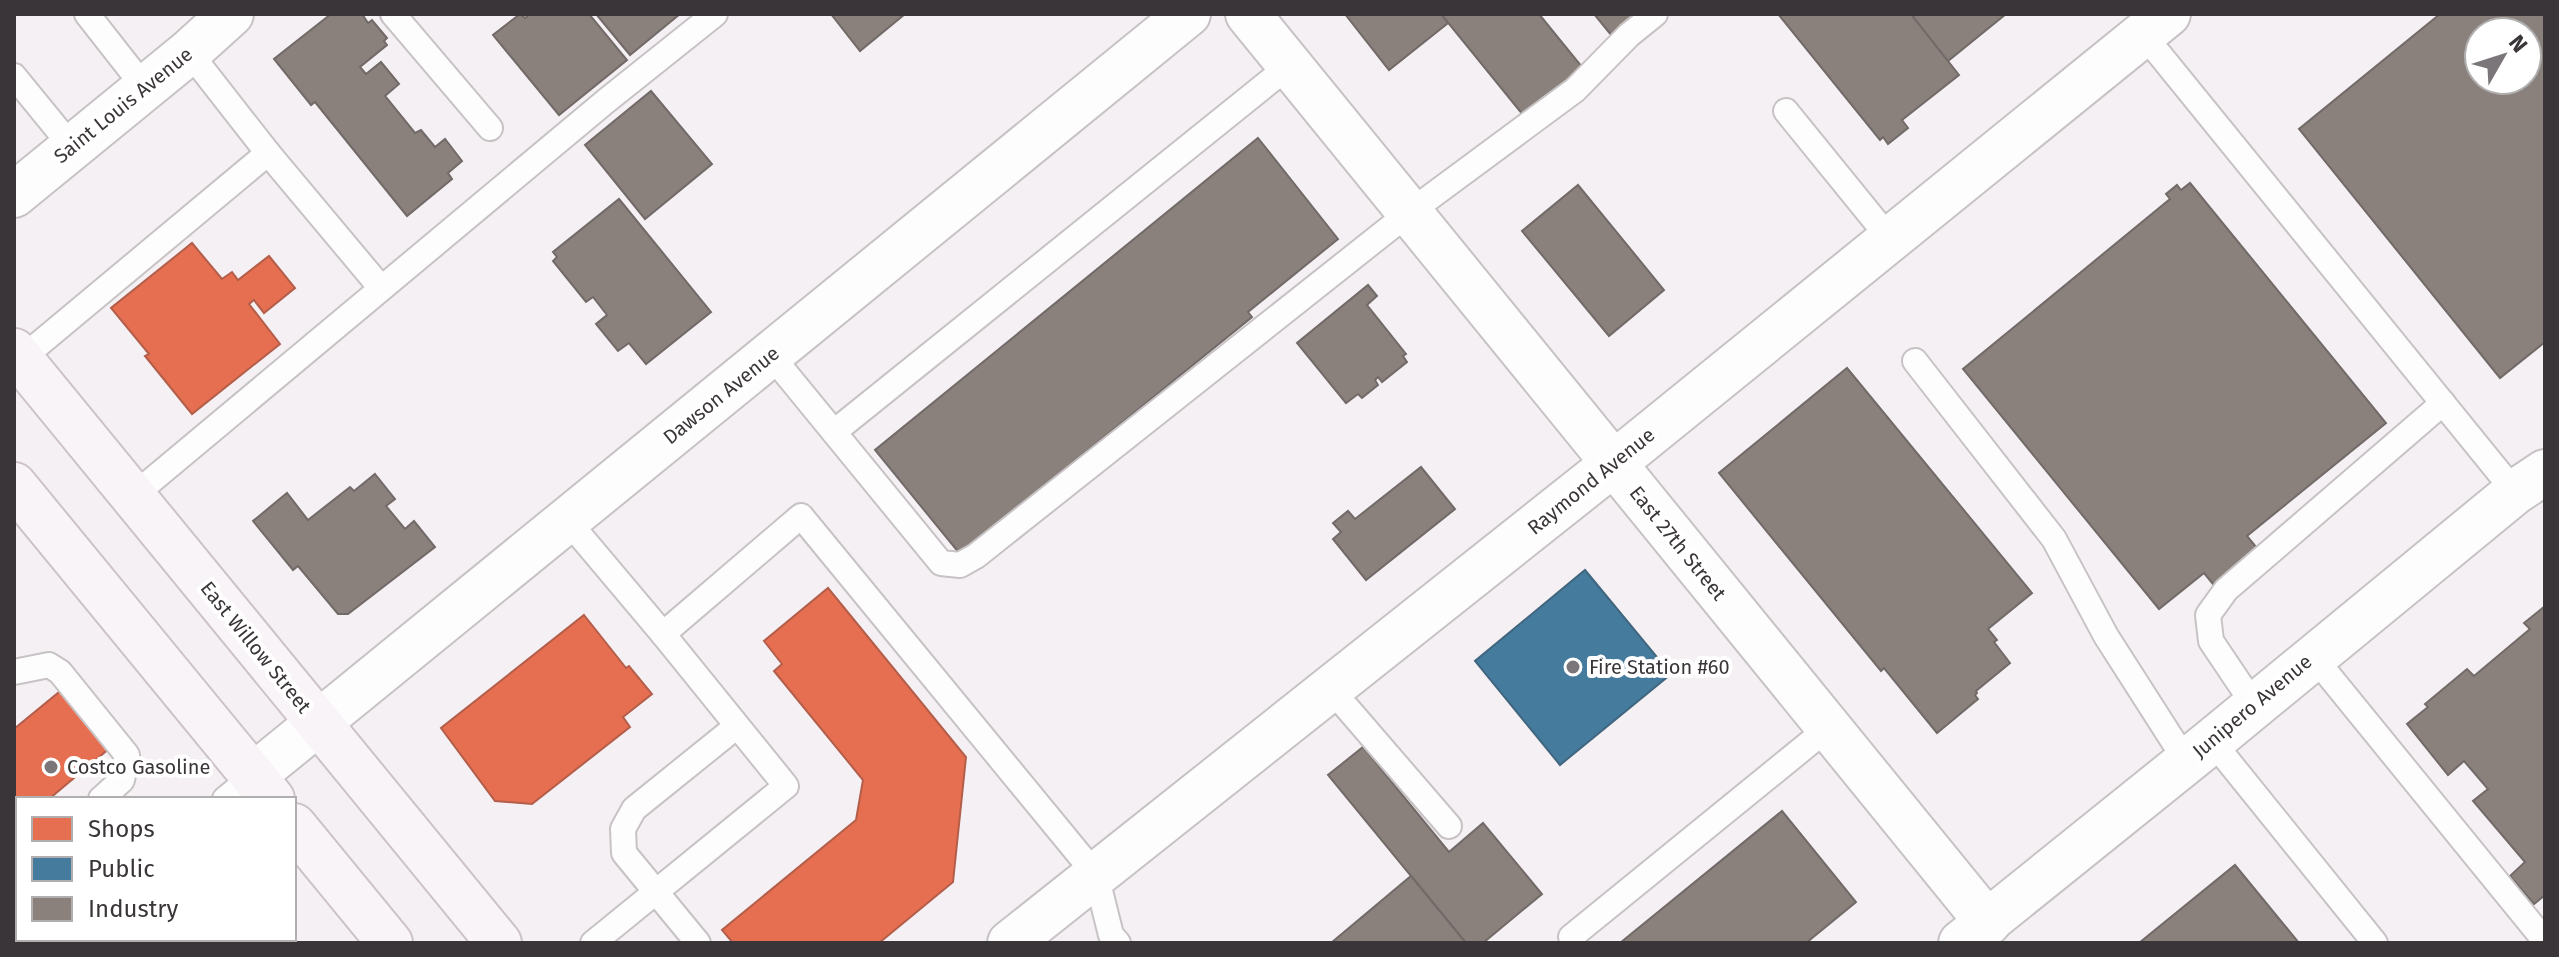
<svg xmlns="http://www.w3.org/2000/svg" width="2559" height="957" font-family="'Fira Sans',sans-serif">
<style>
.shops{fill:#e76f51;stroke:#b35e4a;stroke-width:2}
.public{fill:#457b9d;stroke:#41667f;stroke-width:2}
.industry{fill:#8a817c;stroke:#726a68;stroke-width:2;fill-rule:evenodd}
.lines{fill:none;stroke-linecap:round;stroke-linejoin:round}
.service-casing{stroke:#c7c3c5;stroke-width:28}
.minor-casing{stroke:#c7c3c5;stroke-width:48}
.tertiary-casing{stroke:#c7c3c5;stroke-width:48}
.primary-casing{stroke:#ccc2c8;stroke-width:48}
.service{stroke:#fefdfd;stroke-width:24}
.minor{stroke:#fefdfd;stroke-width:44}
.tertiary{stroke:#fefdfd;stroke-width:44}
.primary{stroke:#f9f4f7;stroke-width:44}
.poi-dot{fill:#7b7679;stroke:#fff;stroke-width:3}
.labels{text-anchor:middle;stroke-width:8;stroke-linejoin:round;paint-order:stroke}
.street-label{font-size:20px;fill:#393538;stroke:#fff}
.poi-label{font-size:20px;fill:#393538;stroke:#fff;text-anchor:start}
</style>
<rect width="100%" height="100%" fill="#f5f0f3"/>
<g class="shops">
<polygon points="192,243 222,279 232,272 238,280 269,256 295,288 264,313 254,300 249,304 280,344 192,414 145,356 149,354 111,308"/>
<polygon points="828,588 966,757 953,882 879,943 733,943 722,930 856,820 863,780 774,671 782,664 764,641"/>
<polygon points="584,615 626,668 629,666 652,694 623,717 630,727 532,804 495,801 441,728"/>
<polygon points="64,688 111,747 49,799 18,799 18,825 14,828 14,729"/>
</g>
<polygon class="public" points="1585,570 1671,674 1560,765 1475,661"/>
<g class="industry">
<polygon points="331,14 362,14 368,23 372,20 387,38 384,41 387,45 360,67 366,74 381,62 399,84 385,96 415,133 421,130 435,147 445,139 462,161 448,173 452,179 407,216 315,102 311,105 274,59"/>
<polygon points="520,14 525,18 530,14 589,14 627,60 559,115 493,35"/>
<polygon points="596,14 680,14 630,55"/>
<polygon points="831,14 905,14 860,51"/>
<polygon points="1345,14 1441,14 1448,23 1389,70"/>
<polygon points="1441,14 1539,14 1587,73 1528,121"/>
<polygon points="1594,14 1639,14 1612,36"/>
<polygon points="1778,14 1911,14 1959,75 1902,120 1908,128 1888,144 1883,137 1880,140"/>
<polygon points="1911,14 2006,14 1948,61"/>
<path d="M2440,14H2545V342L2500,378L2299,129ZM2479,32H2527V80H2479Z"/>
<polygon points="651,91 712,164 645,219 585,145"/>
<polygon points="1258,138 1338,239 1248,312 1252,317 960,554 875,450"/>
<polygon points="2190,183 2386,423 2247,536 2257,548 2213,584 2204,573 2159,609 1963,369 2170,199 2166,194 2177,185 2181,190"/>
<polygon points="1578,185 1664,290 1609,336 1522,231"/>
<polygon points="619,199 711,312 646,364 629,343 618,351 596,324 607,315 593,297 586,302 553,261 557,257 553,252"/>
<polygon points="1368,285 1377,296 1367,305 1406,354 1403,356 1407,362 1382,382 1378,377 1375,380 1378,385 1362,398 1358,394 1346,403 1297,343"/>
<polygon points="1847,368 2032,593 1988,629 1997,640 1994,642 2010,663 1976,691 1977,693 1975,695 1978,699 1937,733 1884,668 1881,671 1719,473"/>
<polygon points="1421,467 1455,509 1366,580 1333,539 1341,532 1333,523 1348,511 1355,519"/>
<polygon points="375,474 395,499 386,506 405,529 414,521 435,547 348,614 338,614 298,566 293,570 253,521 287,493 308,520 350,487 354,491"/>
<polygon points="2545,606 2545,895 2534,904 2510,876 2525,862 2473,801 2488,789 2464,761 2448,775 2407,724 2428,707 2425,704 2467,669 2474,676 2530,629 2524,623"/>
<polygon points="1363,747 1449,852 1483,823 1542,894 1483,943 1466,943 1328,775"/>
<polygon points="1782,811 1856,902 1806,943 1620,943"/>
<polygon points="2235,865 2299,943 2139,943"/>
<polygon points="1411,876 1466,943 1331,943"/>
</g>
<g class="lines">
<g class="service-casing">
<g id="service">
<polyline points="87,14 145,88"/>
<polyline points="393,14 490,128"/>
<polyline points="2143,34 2515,492"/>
<polyline points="189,52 268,153 381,288"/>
<polyline points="14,76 72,147"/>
<polyline points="1786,111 1890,239"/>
<polyline points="770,354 941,563 960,565 976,556 1410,212 1575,90 1629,35 1655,14"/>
<polyline points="21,359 268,153"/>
<polyline points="1915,361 2054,539 2106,636 2186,761"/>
<polyline points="834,432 1290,65"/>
<polyline points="133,496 606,101 715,14"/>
<polyline points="567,520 663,634"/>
<polyline points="2313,656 2545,941"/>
<polyline points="14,672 49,665 60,672 127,755 122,780 101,799"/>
<polyline points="1330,688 1449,826"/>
<polyline points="2254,705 2211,641 2208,615 2226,590 2443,403"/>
<polyline points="2212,741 2375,943"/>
<polyline points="225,799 253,776"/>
<polyline points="18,836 18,837"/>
<polyline points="14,874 18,871"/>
<polyline points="1571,937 1828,728"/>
<polyline points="14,940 17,943"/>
<polyline points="44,943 49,939"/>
<polyline points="593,943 786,786 663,634 801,516 1096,875 1111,935 1118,943"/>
<polyline points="698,943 624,853 623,829 634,809 737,726"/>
</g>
</g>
<g class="minor-casing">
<g id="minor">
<polyline points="1248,14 1988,923"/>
<polyline points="14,195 189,52 231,14"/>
<polyline points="253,776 1188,14"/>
<polyline points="1010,943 1613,464 2168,14"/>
</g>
</g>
<g class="tertiary-casing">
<polyline id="tertiary" points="1961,943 2212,741 2515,492 2545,472"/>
</g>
<g class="primary-casing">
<g id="primary">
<polyline points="14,351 499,943"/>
<polyline points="14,485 272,799"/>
<polyline points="294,826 390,943"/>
</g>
</g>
<use href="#service" class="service"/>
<use href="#minor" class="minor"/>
<use href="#tertiary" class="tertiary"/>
<use href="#primary" class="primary"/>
</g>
<g class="poi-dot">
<circle cx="1573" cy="667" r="8"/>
<circle cx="51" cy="767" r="8"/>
</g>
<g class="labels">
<g class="street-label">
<text transform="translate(123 105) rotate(-39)" y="7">Saint Louis Avenue</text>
<text transform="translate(721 395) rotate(-39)" y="7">Dawson Avenue</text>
<text transform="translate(1591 481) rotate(-39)" y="7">Raymond Avenue</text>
<text transform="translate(1678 543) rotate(51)" y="7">East 27th Street</text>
<text transform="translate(256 647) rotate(51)" y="7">East Willow Street</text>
<text transform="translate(2252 706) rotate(-40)" y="7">Junipero Avenue</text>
</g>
<g class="poi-label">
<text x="1589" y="674">Fire Station #60</text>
<text x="67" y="774">Costco Gasoline</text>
</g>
</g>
<rect width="2559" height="957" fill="none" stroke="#393538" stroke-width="32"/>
<rect x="16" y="797" width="280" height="144" fill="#ffffff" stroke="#b0aeaf" stroke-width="2"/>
<rect x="32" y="817" width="40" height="24" fill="#e76f51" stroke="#b0aeaf" stroke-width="2"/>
<text x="88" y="837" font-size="24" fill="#393538">Shops</text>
<rect x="32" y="857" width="40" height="24" fill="#457b9d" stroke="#b0aeaf" stroke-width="2"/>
<text x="88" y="877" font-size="24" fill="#393538">Public</text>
<rect x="32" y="897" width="40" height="24" fill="#8a817c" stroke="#b0aeaf" stroke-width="2"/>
<text x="88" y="917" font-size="24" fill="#393538">Industry</text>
<g transform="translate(2503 56) rotate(51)"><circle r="38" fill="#ffffff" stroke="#b0aeaf" stroke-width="2"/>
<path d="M0-6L14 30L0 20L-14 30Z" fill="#7b7679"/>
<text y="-12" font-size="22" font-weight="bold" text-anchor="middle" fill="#393538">N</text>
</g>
</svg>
